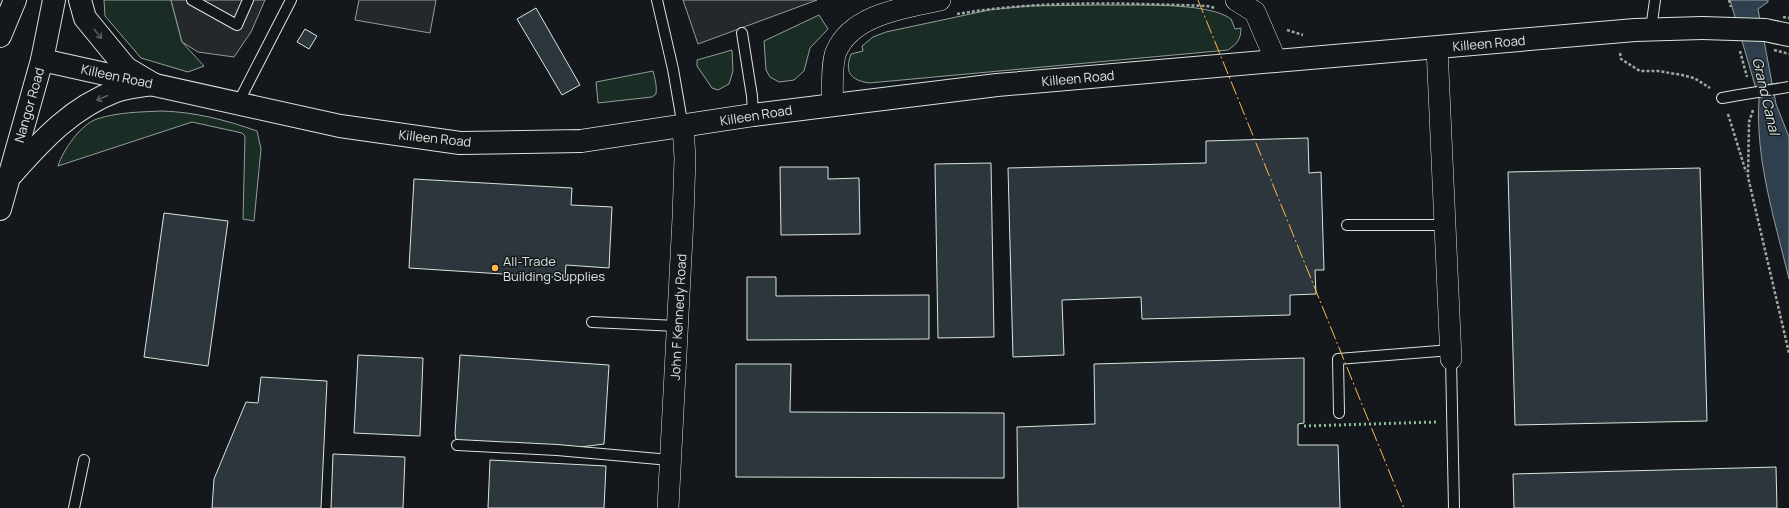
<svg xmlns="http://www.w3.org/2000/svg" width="1789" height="508" font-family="Manrope,sans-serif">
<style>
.green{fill:#1a2d24;stroke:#939e99}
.parking{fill:#24282b;stroke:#939e99}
.water{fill:#2f3f4d;stroke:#939e99}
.building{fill:#2c363c;stroke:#d8e6dc}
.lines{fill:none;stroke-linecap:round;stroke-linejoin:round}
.service-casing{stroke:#d8e6dc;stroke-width:12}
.minor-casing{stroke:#d8e6dc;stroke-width:22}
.tertiary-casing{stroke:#d8e6dc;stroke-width:24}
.secondary-casing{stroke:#d8e6dc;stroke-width:24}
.path{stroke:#9da8a2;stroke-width:2.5;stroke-dasharray:3 2;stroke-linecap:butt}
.service{stroke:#14181c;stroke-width:10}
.minor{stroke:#14181c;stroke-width:21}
.tertiary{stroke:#14181c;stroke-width:22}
.secondary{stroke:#14181c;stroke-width:22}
.service-bridge-casing{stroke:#d8e6dc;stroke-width:12;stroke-linecap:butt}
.tertiary-bridge-casing{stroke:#d8e6dc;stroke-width:24;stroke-linecap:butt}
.path-bridge{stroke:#9da8a2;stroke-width:2.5;stroke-dasharray:3 2;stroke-linecap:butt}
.service-bridge{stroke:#14181c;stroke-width:10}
.tertiary-bridge{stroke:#14181c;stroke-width:22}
.hedge{stroke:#8ac095;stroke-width:3;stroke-dasharray:2 3;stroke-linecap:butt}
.power{stroke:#ffb74d;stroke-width:1;stroke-dasharray:14 3 2 3;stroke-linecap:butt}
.oneway{stroke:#59605f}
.poi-dot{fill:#ffb74d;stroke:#14181c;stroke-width:1.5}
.labels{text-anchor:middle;stroke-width:3;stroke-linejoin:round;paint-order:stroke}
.street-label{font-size:13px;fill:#d8e6dc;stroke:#14181c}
.poi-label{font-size:13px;fill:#d8e6dc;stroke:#14181c;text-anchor:start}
.water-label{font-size:14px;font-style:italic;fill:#d8e6dc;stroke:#14181c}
</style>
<rect width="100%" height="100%" fill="#14181c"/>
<g class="green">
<polygon points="104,0 171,0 182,42 204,66 188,72 141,58 105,16"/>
<path d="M1100,5C1131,6 1207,1 1231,19L1235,29L1241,28C1241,39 1237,44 1228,50L869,83C851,80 844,73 851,54L863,51L862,46L873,37L886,32L989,10L1027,6Z"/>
<polygon points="819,15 828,29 810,48 804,71 794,80 779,82 770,77 766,70 764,41"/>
<polygon points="732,50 733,71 729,84 718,90 712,88 697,66 697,60"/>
<path d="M653,71C655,79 657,85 656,94L652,97L598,103L596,82Z"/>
<path d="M162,111C195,112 226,120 257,131L261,149L254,221L243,219L245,136L242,133L192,122L58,166C63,150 81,124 97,119C118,112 141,112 162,111Z"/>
</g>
<g class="parking">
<polygon points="171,0 265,0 251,32 234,57 198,52 182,42"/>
<polygon points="359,0 436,0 430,33 355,20"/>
<polygon points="683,0 817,0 698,44"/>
</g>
<path class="water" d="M1730,0H1768V2L1758,9L1776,104L1789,137V279C1775,221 1755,159 1759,99Z"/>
<g class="building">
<polygon points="536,8 580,85 562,95 517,19"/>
<polygon points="305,29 317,36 309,49 297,42"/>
<polygon points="1308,138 1309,173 1321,172 1324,270 1315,270 1316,294 1290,295 1290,315 1142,319 1141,297 1062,300 1064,355 1013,357 1008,168 1206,163 1206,141"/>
<polygon points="991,163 994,337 938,338 935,164"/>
<polygon points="780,167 828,167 828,179 859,178 860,234 781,235"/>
<polygon points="1700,168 1707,421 1515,425 1508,172"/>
<polygon points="414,179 572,188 571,205 612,207 609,268 566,265 565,278 409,268"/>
<polygon points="164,213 228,221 208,366 144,357"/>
<polygon points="747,277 776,277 776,296 929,295 929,339 747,340"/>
<polygon points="358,355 423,358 420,436 354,433"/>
<polygon points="460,355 609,365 604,444 557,450 457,445 455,434"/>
<polygon points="1304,358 1304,423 1298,424 1298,445 1338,445 1340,508 1018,508 1017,427 1095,424 1094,364"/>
<polygon points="736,364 791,364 790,412 1004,413 1004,478 736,477"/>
<polygon points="261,377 327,381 321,508 212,508 214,479 246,402 258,403"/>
<polygon points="333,454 405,457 403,508 331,508"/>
<polygon points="490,460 606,466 604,508 488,508"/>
<polygon points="1776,467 1777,508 1514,508 1513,474"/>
</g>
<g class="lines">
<g class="service-casing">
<g id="service">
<polyline points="192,0 237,25 248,0"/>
<polyline points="657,0 673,69 683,127"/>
<polyline points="1651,29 1655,0"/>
<polyline points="742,33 752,96 753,115"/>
<polyline points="1722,98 1739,95"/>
<polyline points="238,103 291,0"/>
<polyline points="1347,225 1445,225"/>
<polyline points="592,322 677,326"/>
<polyline points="1451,359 1454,508"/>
<polyline points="1339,413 1338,359 1451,350"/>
<polyline points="457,445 557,450 670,460"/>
<polyline points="74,508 84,460"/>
</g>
</g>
<g class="minor-casing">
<g id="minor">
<polyline points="1236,0 1255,12 1276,61"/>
<polyline points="1437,47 1451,359"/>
<path d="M832,104C833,89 831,65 836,52C852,14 905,8 940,0"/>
<polyline points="668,508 683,218 685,158 683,127"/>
</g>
</g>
<g class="tertiary-casing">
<g id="tertiary">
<polyline points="1765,30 1789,35"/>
<polyline points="42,60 340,126 460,143 581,141 753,115 997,85 1635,30 1702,28"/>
</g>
</g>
<g class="secondary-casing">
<g id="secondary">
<polyline points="80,0 85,18 126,68 153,84"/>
<polyline points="0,36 15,0"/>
<path d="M13,173C43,139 73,107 116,91C128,87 141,86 153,84"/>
<polyline points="0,209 42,60 54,0"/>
</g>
</g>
<g class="path">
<polyline points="1729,0 1731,7"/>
<path d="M957,14C1040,0 1124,3 1207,6L1215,8"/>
<polyline points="1287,30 1303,35"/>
<polyline points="1740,51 1747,77"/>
<polyline points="1620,53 1621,59 1640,71 1658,71 1682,75 1694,78 1710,88"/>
<polyline points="1753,110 1749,122 1748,177 1789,353"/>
<polyline points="1728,114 1746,172"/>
</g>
<use href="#service" class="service"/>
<use href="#minor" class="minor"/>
<use href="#tertiary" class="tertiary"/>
<use href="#secondary" class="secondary"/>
<g class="service-bridge-casing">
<polyline id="service-bridge" points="1739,95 1789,87"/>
</g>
<g class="tertiary-bridge-casing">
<polyline id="tertiary-bridge" points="1702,28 1765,30"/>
</g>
<g class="path-bridge">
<polyline points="1783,17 1789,18"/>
<polyline points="1774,50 1789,54"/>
</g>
<use href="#service-bridge" class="service-bridge"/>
<use href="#tertiary-bridge" class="tertiary-bridge"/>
<polyline class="hedge" points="1304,426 1436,422"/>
<polyline class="power" points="1198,0 1404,508"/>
</g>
<defs><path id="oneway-shaft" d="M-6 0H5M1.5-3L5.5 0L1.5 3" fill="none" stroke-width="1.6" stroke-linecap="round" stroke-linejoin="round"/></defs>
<g class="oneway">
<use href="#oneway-shaft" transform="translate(98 34) rotate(51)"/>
<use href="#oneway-shaft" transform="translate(102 98) rotate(156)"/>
</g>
<circle class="poi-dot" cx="495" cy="268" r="4"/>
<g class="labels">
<g class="street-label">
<text transform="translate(1489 43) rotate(-5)" y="5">Killeen Road</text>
<text transform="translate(117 76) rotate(12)" y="5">Killeen Road</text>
<text transform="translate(1078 78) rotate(-5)" y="5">Killeen Road</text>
<text transform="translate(29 105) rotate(-74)" y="5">Nangor Road</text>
<text transform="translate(756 115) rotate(-9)" y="5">Killeen Road</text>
<text transform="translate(435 138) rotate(6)" y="5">Killeen Road</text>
<text transform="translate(678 317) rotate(-87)" y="5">John F Kennedy Road</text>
</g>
<g class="poi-label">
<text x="503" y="266">All-Trade<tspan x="503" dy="15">Building Supplies</tspan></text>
</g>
<g class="water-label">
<text transform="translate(1766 96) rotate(77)" y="5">Grand Canal</text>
</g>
</g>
</svg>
